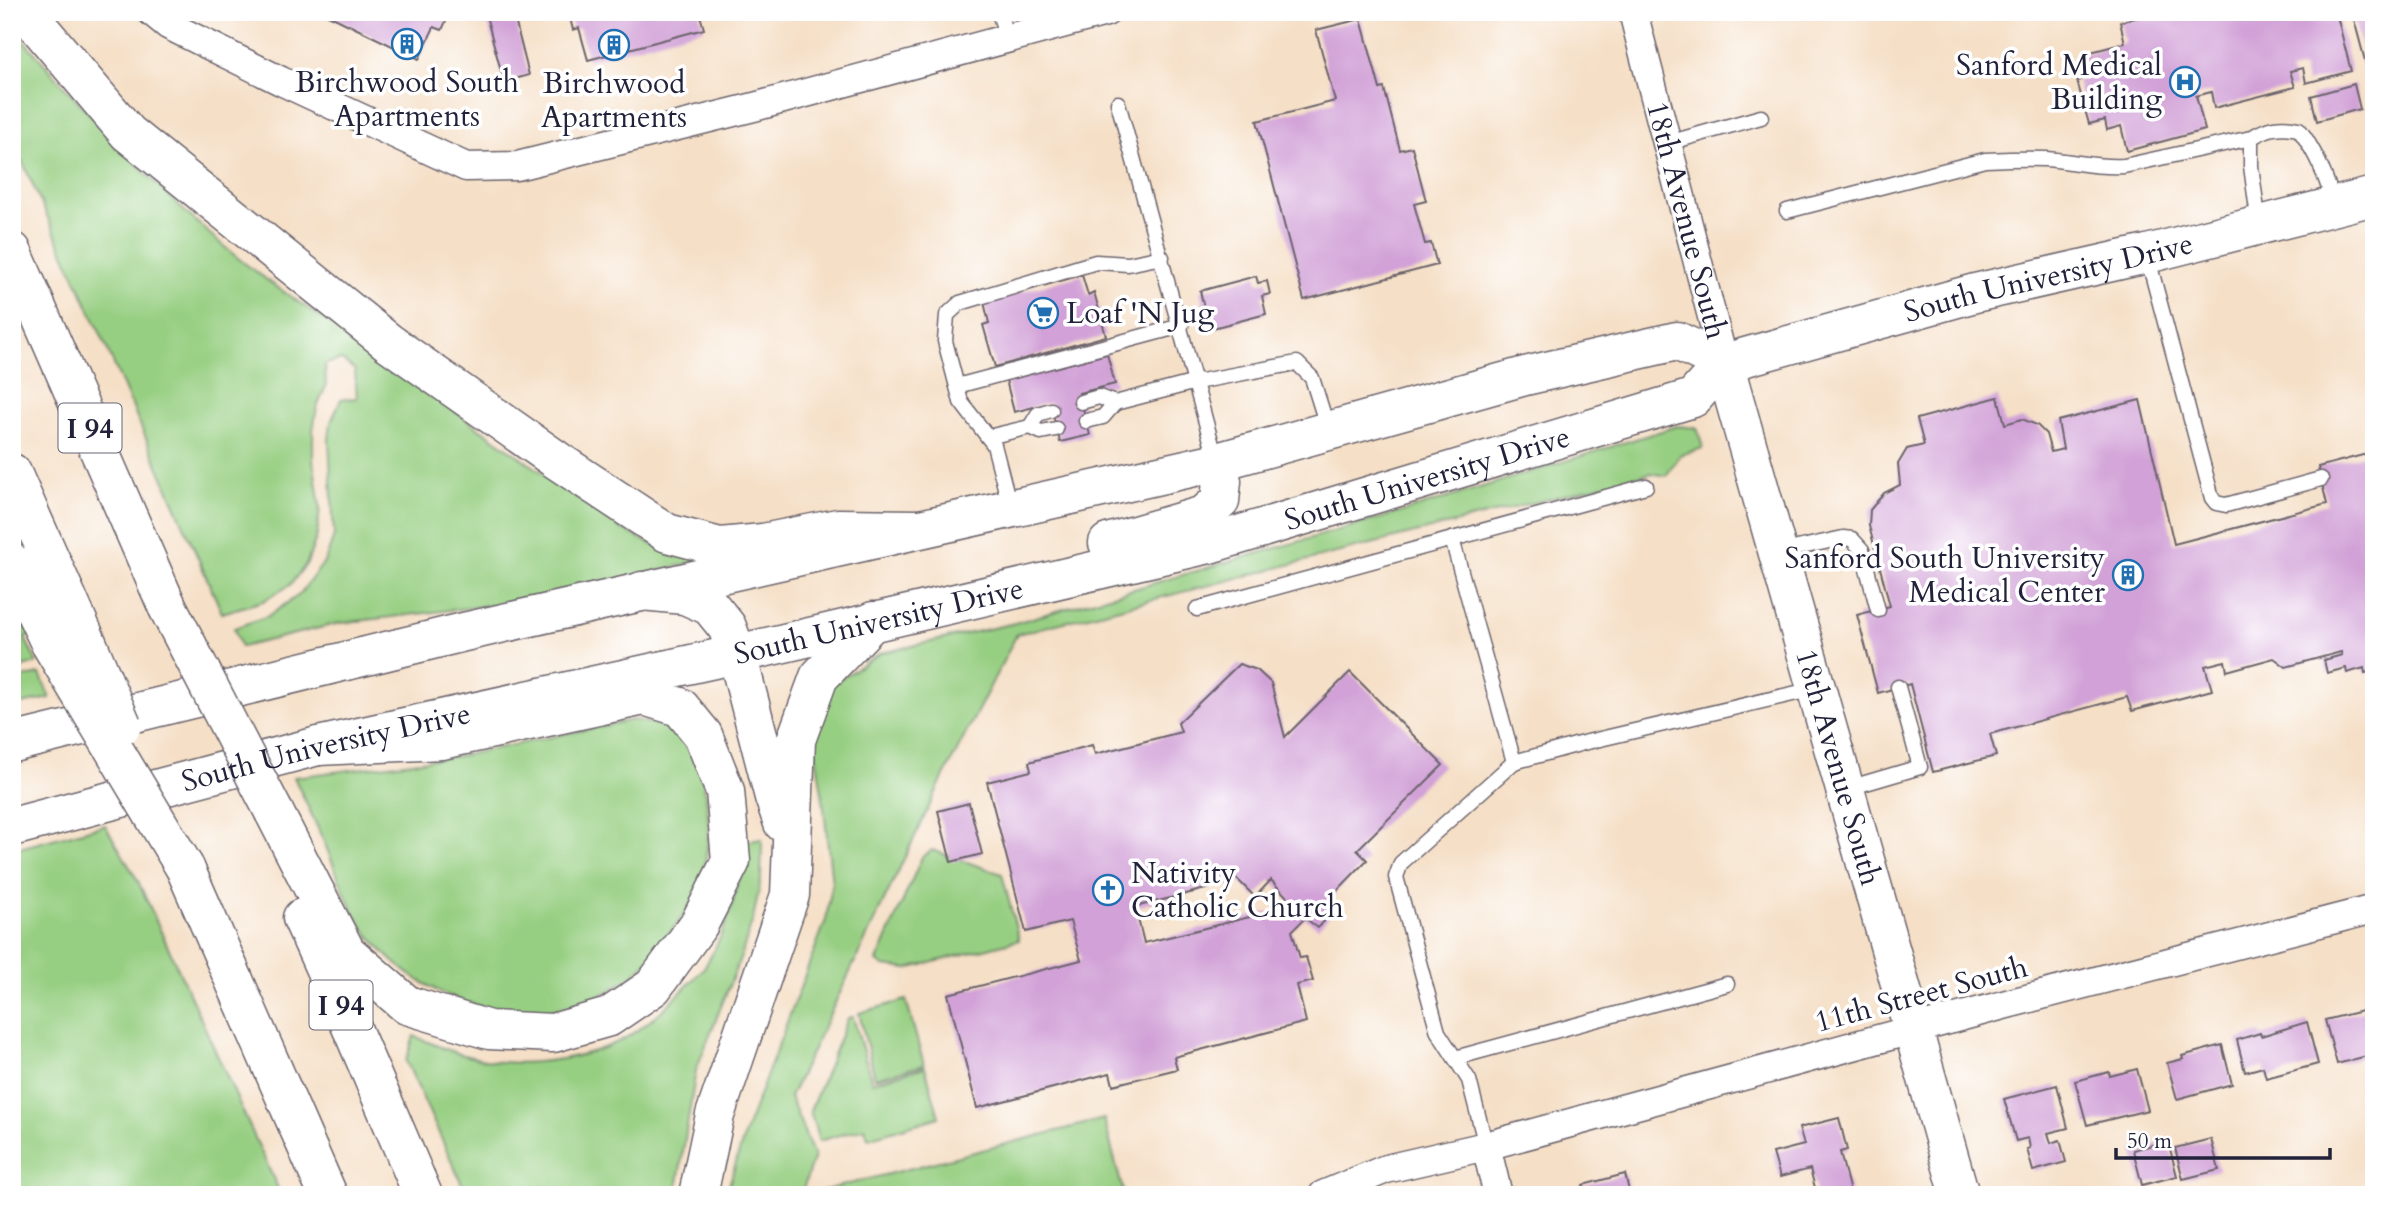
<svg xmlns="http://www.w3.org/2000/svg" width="2386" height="1207" font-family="Cardo,serif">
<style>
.green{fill:#97cf82;stroke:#5c785e;stroke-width:2}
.building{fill:#d1a1d7;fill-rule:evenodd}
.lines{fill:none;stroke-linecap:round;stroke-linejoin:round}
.lane-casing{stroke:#6c646c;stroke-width:17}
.street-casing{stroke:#6c646c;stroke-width:31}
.secondary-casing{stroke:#6c646c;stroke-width:41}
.primary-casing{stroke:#6c646c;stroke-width:41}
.highway-casing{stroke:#6c646c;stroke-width:41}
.lane{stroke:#fff;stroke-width:14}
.street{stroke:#fff;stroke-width:28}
.secondary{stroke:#fff;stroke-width:38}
.primary{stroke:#fff;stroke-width:38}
.highway{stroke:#fff;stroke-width:38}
.highway-bridge-casing{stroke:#6c646c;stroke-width:41;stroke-linecap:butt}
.highway-bridge{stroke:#fff;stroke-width:38}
.labels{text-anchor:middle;stroke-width:7;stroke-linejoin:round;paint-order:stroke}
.shield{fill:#fff;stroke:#646476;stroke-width:2}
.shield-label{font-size:28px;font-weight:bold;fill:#22223b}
.poi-label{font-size:30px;fill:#22223b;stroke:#fff;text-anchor:end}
.street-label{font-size:30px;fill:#22223b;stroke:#fff}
</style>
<rect width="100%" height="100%" fill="#fff"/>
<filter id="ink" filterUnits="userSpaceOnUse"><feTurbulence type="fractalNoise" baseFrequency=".0143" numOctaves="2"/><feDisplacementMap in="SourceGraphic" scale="14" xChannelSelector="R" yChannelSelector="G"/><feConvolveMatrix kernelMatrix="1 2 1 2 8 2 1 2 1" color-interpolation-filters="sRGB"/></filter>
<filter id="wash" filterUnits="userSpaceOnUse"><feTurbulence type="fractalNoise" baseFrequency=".00686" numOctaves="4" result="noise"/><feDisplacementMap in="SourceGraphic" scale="28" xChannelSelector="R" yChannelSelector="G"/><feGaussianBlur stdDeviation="1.57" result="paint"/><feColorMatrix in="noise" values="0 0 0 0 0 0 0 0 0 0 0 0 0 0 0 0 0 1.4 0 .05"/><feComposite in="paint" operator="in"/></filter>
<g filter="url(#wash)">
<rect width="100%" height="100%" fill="#f5dfc6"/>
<g class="green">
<path d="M12,27C81,106 152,186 233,254C273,287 316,313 358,343C446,405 534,466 621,529L651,544L704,560L537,600L340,623L241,647L234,628L268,616L299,595L325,561L334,536L329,440L331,422L341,399L357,398L355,370L342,360L325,364L326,386L317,407L313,430V459L320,507L317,535L307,563L290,585L263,601L222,613L99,330L12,139Z"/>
<polygon points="1677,426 1697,428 1703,448 1680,455 1666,476 1651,473 1017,634 939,786 790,1097 814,1156 801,1195 726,1195 746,1130 826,920 832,884 823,799 813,735 832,684 881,653 1015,623 1409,510"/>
<polygon points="12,599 31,635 25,638 37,663 12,670"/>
<polygon points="40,674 50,698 12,706 12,680"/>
<path d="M632,720C645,722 657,723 668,729C717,759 716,855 693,901C688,911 679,921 671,931C664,940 658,952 649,960C608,1004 541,1021 483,1007C439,996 401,975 372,939C350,913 340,880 327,849C317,825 305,801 294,777L460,756Z"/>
<polygon points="105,825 138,881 281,1195 12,1195 12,850"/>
<path d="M762,839L761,879L753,919L741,956L696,1070L676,1195H467L406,1061L414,1036C442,1048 470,1060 501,1062C539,1065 585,1058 620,1041C645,1028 667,1007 686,987C693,979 702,972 707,963C729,926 740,884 744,842Z"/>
<polygon points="932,850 1002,874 1019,940 907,969 884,966 877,961 922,857"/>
<polygon points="906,1000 924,1065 875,1078 859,1013"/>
<polygon points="853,1017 872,1082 925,1067 939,1117 868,1138 865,1128 819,1141 810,1111 848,1018"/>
<polygon points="1104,1119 1124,1195 806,1195"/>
</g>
<g id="blocks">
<g class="building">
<polygon points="322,12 441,12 439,15 447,19 442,30 434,27 419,59"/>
<polygon points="485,12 513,12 529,75 504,82"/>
<polygon points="574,12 699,12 704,29 588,60 579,28 573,30 569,14"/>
<polygon points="2158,12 2336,12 2351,71 2306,83 2303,68 2290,71 2295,87 2214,108 2211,92 2196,96 2205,130 2127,151 2121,126 2107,130 2105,120 2089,124 2077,81 2089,77 2083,54 2125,43 2120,22"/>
<polygon points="2352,12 2374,12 2374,91 2373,91"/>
<polygon points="1361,19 1380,89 1384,88 1400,150 1412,147 1426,201 1414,204 1425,244 1431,243 1437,265 1304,300 1257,121 1335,101 1316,30"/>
<polygon points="2354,84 2360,109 2317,121 2311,96"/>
<polygon points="1082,275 1088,295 1094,292 1106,336 995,367 983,325 989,323 984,302"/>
<polygon points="1256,276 1258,283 1267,281 1270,294 1262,296 1266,314 1209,329 1200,291"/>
<polygon points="1107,354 1115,384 1079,393 1090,435 1060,442 1050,403 1014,412 1006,380"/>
<polygon points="1998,397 2005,424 2022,419 2037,425 2046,434 2051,452 2063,449 2058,421 2140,400 2174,544 2327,504 2318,467 2374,452 2374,671 2365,673 2364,668 2347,673 2346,668 2327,673 2324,660 2342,655 2341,652 2286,667 2274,658 2227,671 2225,661 2205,666 2212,690 2132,711 2127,697 1990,734 1996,756 1933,772 1910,684 1878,693 1857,615 1890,606 1869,526 1870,510 1884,493 1900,485 1898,464 1907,449 1924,445 1917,419"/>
<path d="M1239,664L1257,670L1271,683L1285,737L1350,672L1443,765L1357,850L1367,860L1329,899L1337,907L1318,928L1305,918L1292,931L1300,958L1306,957L1313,981L1297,985L1306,1022L1174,1057L1177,1069L1113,1085L1110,1073L977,1108L948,994L1081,960L1070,921L1026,932L987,782L1031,771L1029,762L1092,745L1095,754L1181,732L1178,723ZM1233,875L1255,897L1271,880L1289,899L1278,910L1144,943L1135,907L1225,884Z"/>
<polygon points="969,803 982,854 951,862 938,811"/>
<polygon points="2374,1005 2374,1054 2337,1064 2325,1020 2366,1010 2366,1007"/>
<polygon points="2307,1022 2318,1064 2266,1078 2263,1067 2245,1072 2237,1040 2260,1033 2261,1036"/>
<polygon points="2222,1045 2232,1084 2177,1099 2167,1063 2183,1059 2182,1056"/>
<polygon points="2137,1069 2148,1110 2087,1125 2075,1081 2109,1072 2110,1076"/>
<polygon points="2057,1085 2068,1128 2048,1133 2051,1143 2060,1140 2066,1162 2033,1171 2027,1149 2030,1148 2028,1138 2016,1141 2004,1099"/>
<polygon points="1839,1118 1847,1150 1840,1152 1850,1192 1839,1195 1817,1195 1810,1169 1780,1177 1773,1153 1804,1145 1799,1128"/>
<polygon points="2211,1139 2219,1170 2183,1179 2175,1148"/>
<polygon points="2168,1141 2177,1176 2142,1185 2133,1150"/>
<polygon points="1625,1174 1630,1195 1586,1195 1583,1185"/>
</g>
</g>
</g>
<g filter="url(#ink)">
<use href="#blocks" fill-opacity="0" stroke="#6c646c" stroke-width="2"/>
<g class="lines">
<g class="lane-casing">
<g id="lane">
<polyline points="999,12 1007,39"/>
<polyline points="1118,103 1216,459"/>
<polyline points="1668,143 1761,117"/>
<path d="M1787,211L1985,160C2005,159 2025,158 2046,159C2073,161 2096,168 2124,166L2251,138"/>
<path d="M2259,225L2251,166V138C2268,127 2280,125 2299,129C2318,156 2325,175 2335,206"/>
<polyline points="2147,255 2212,498 2216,503 2226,505 2321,479"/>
<polyline points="957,386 1181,326"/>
<polyline points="1081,402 1099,397 1115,403 1103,417 1086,421"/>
<polyline points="1115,403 1196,382 1297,363 1312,378 1328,429"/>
<polyline points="1051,410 1038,414 1030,427 1041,432 1056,429"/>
<polyline points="988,437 1030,427"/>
<polyline points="1010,507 994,445 961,402 945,341 947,315 960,303 1096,262 1128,264 1162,257"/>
<polyline points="1452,539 1514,762"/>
<polyline points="1779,552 1843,538 1852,539 1862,550 1878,610"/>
<polyline points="1197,609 1646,486"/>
<polyline points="1845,789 1920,767 1898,687"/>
<polyline points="1455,1058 1727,984"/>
<polyline points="1486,1146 1469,1080 1438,1032 1396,877 1401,863 1514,762 1583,743 1814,689"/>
</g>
</g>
<g class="street-casing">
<g id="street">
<polyline points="152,12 168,25 281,81 466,167 517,166 754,107 1106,12"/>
<path id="s1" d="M1633,12L1724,363"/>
<polyline points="1486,1146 1498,1195"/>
<polyline points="1323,1195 1386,1169 1486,1146 2007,1004 2374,909"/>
</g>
</g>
<g class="secondary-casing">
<g id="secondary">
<path id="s2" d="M1724,363L1960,1195"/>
</g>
</g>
<g class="primary-casing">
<g id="primary">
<polyline points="1108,543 1204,515 1220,501 1222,481 1217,462"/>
<polyline points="12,743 464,632 1217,462 1525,376 1677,341 1724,363"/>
<path id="s3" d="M12,827L318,746L737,654L1209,544L1693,398L1724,363L1975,293L2147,254L2374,196"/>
</g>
</g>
<g class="highway-casing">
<g id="highway">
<polyline points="26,12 128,133 388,342 558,461 667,533 720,547 763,543 838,528 917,529"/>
<polyline points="12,251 167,606"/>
<polyline points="12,473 83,633"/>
<polyline points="12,563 50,643"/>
<polyline points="642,591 685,595 710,606 727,627 737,654 774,797 783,823"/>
<polyline points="274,812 346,952 407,1005 489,1030 553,1033 609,1017 653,987 699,924 731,861 725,791 703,735 680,707 644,696 442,740 318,746"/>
<polyline points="185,868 328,1195"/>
<polyline points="302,918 353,1031 423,1195"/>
<polyline points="698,1195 715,1115 790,895 796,740 819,677 873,621"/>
</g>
</g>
<use href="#lane" class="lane"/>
<use href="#street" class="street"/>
<use href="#secondary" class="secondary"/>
<use href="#primary" class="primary"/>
<use href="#highway" class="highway"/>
<g class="highway-bridge-casing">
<g id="highway-bridge">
<polyline points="167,606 274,812"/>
<polyline points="83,633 122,725"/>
<polyline points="50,643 185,868"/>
</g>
</g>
<use href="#highway-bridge" class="highway-bridge"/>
</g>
</g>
<defs>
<g id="building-ring" transform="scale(1.575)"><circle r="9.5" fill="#fff" stroke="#1f6fb2" stroke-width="1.5"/><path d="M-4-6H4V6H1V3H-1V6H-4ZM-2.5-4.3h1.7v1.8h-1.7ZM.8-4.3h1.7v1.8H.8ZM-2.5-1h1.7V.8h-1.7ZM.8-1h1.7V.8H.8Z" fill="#1f6fb2"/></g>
<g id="hospital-ring" transform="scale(1.575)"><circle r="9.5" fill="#fff" stroke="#1f6fb2" stroke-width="1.5"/><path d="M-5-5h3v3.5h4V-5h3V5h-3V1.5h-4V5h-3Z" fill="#1f6fb2"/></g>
<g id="supermarket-ring" transform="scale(1.575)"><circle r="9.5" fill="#fff" stroke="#1f6fb2" stroke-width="1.5"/><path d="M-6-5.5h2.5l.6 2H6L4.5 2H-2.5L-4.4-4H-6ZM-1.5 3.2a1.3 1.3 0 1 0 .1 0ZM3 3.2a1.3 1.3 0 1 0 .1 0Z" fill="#1f6fb2"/></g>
<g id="church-ring" transform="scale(1.575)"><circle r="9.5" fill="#fff" stroke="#1f6fb2" stroke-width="1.5"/><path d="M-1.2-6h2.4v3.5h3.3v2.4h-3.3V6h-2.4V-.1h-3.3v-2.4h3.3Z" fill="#1f6fb2"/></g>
</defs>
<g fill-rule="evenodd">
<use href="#building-ring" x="407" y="44"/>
<use href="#building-ring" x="614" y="45"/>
<use href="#hospital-ring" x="2185" y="82"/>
<use href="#supermarket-ring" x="1043" y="313"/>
<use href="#building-ring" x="2128" y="575"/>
<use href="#church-ring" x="1108" y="890"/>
</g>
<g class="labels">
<g class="shield">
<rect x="58.5" y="403.5" width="63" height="49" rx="5"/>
<rect x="309.5" y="980.5" width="63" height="49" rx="5"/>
</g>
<g class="shield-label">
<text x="90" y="438">I 94</text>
<text x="341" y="1015">I 94</text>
</g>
<g class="poi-label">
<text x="2162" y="75">Sanford Medical<tspan x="2162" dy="34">Building</tspan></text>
<text x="407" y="92" text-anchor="middle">Birchwood South<tspan x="407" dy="34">Apartments</tspan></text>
<text x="614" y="93" text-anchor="middle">Birchwood<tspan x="614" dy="34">Apartments</tspan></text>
<text x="1066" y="323" text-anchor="start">Loaf 'N Jug</text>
<text x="2105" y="568">Sanford South University<tspan x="2105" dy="34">Medical Center</tspan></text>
<text x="1131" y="883" text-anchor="start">Nativity<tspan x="1131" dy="34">Catholic Church</tspan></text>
</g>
<g class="street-label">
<text dy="10" stroke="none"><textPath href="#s1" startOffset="215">18th Avenue South</textPath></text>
<text dy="10" stroke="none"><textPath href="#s3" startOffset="2118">South University Drive</textPath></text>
<text dy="10" stroke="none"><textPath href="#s3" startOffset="1458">South University Drive</textPath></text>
<text dy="10" stroke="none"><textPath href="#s3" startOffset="891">South University Drive</textPath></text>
<text dy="10" stroke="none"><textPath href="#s3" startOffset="324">South University Drive</textPath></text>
<text dy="10" stroke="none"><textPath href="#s2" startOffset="420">18th Avenue South</textPath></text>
<text transform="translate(1921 994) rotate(-15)" y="10">11th Street South</text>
</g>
</g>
<rect width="2386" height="1207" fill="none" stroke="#fff" stroke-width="42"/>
<path d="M2116 1148v10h214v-10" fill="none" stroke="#22223b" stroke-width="3.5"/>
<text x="2127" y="1148" font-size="21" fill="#22223b" stroke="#ffffff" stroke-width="5" paint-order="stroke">50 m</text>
</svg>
